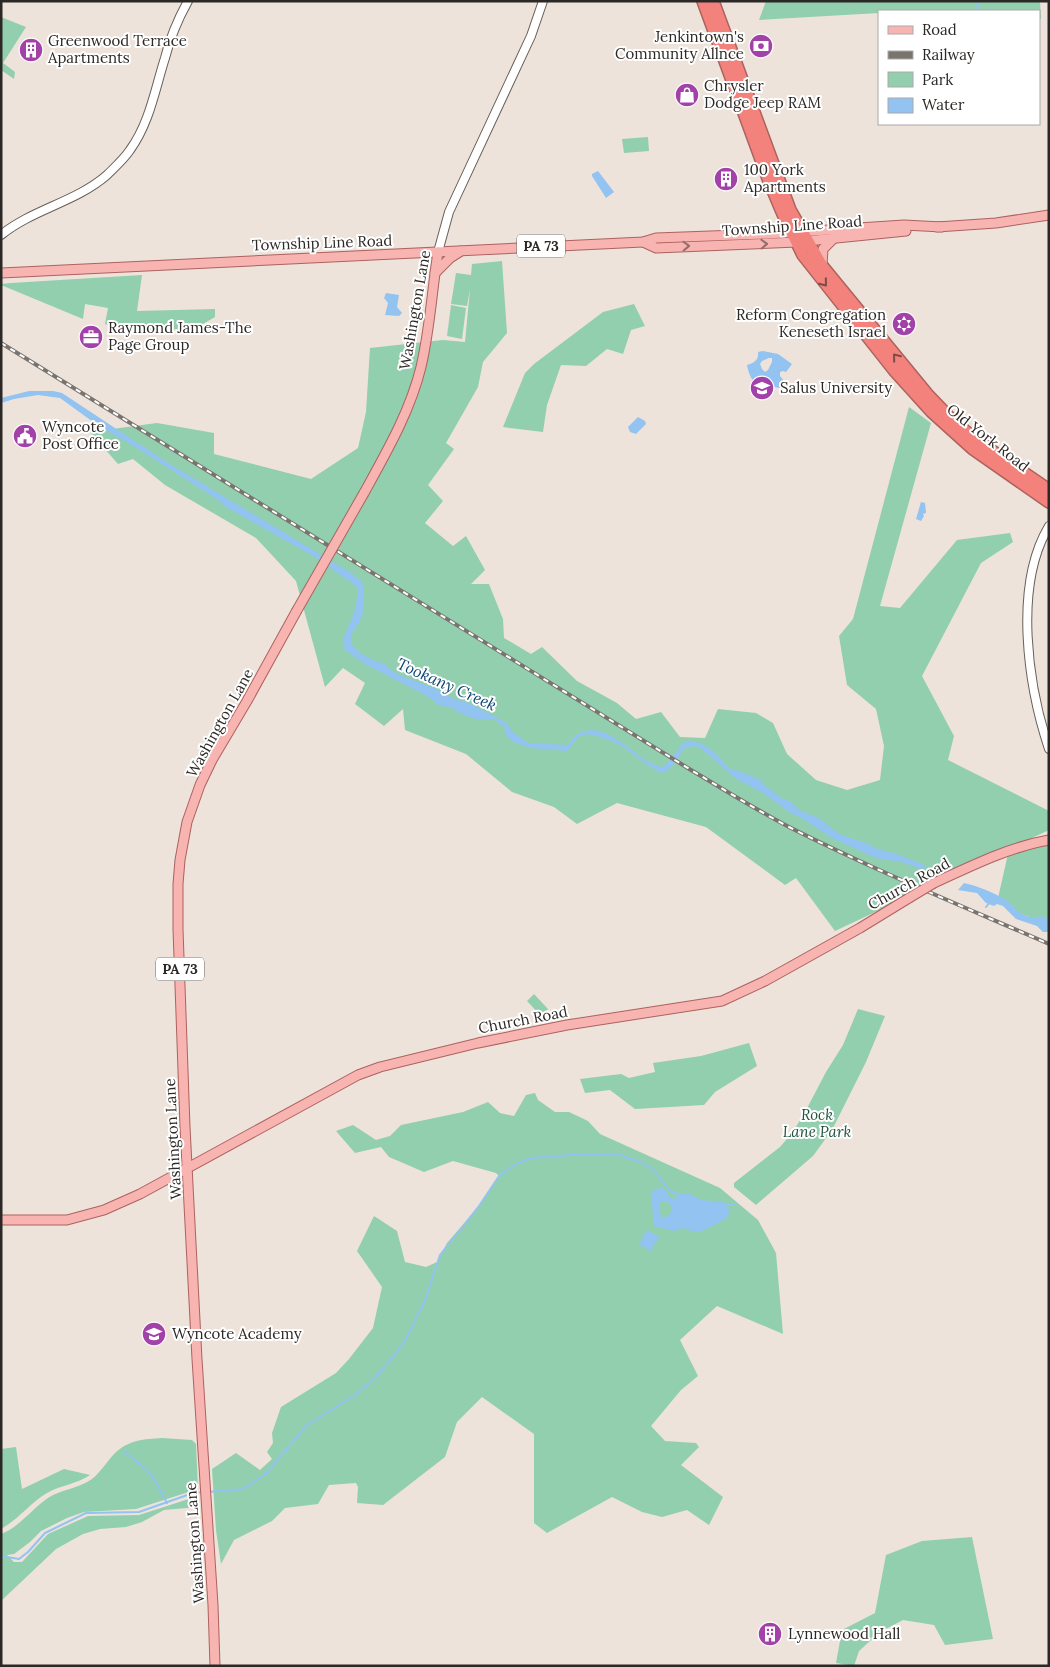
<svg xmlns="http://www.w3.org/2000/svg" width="1050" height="1667" font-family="Lora,serif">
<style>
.green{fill:#91cfae}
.water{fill:#92c3f1;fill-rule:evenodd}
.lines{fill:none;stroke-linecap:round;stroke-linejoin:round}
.stream{stroke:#92c3f1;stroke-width:2}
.minor-casing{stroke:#675f57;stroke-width:10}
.major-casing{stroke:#ad625e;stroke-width:11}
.highway-casing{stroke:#ad625e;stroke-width:14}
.minor{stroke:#fff;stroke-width:8}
.major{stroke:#f8b4b0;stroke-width:9}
.highway{stroke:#f3827c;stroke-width:11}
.rail-casing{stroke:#7a746f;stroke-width:4}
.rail{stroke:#fff;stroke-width:2;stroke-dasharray:5.5;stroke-linecap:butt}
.major-bridge-casing{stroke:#ad625e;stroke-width:11;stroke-linecap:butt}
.major-bridge{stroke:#f8b4b0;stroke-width:9}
.oneway{stroke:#926e6a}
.oneway2{stroke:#7c4c48}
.labels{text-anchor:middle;stroke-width:4;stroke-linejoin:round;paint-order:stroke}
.shield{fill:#fff;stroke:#6b6866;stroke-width:1}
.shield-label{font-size:14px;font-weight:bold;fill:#2c2825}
.poi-label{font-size:15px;fill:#2c2825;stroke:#fff;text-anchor:start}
.street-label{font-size:15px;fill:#2c2825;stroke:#fff}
.park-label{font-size:15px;font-style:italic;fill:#20533c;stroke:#fff}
.water-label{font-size:16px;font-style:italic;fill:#0e4671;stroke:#fff}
</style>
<rect width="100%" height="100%" fill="#ede3db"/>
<g class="green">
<polygon points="766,1 1040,1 1041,19 1039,19 1039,11 879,11 879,13 759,20"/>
<polygon points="1,17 26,27 3,63 15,72 14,79 1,70"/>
<polygon points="648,137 649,151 624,153 622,139"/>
<polygon points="502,261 507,333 483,362 478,387 446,443 454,449 428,485 443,501 425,523 453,546 466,536 485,570 471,584 489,584 503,619 504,638 531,654 542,647 577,681 617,703 636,719 661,712 680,737 705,738 718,709 756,713 773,723 787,754 816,780 847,790 880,780 884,746 876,709 847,685 839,636 853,619 909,407 931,423 880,606 900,608 957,540 1010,533 1013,542 981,563 922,676 954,736 948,760 1049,811 1049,830 835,931 796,878 785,885 706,827 617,803 577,824 554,807 512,792 466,754 405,730 403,709 384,726 355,704 365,683 343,668 325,687 296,581 256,538 165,485 133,459 118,464 90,432 157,423 214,433 214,454 311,479 358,448 366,412 370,348 443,340 465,342 470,289 467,306 451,304 456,273 471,275 472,264"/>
<polygon points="142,275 137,311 215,309 215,317 187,333 176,329 139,333 105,324 108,308 85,304 83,319 1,285 1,284 11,283"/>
<polygon points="634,304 645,326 631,330 623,354 607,349 586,366 561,365 547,405 543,432 503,427 525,373 534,364 603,312"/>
<polygon points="451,305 466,308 462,339 447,336"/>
<polygon points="1049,843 1049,925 1017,912 998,898 1008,854"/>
<polygon points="534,994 548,1009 541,1016 527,1001"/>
<polygon points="858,1009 885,1016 866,1062 832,1130 813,1156 756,1205 734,1187 734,1183 780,1147 792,1133 804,1114 826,1072 843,1045"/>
<polygon points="749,1043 757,1066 715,1092 704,1105 635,1109 610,1090 585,1093 580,1079 621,1074 629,1078 655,1072 653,1063 701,1056"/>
<polygon points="535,1093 538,1100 555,1112 569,1112 588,1121 600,1134 720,1188 758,1220 776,1253 783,1334 717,1306 680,1340 698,1376 681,1390 651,1426 665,1441 696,1443 699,1447 681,1465 723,1497 709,1525 687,1510 662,1517 642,1512 612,1497 547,1533 534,1523 534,1434 482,1397 457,1422 445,1457 383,1505 357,1503 358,1487 356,1483 329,1485 318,1504 285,1508 272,1521 234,1540 221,1564 216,1530 212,1469 236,1453 260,1470 272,1459 267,1452 273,1443 272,1433 281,1407 336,1373 349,1359 373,1328 382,1287 357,1251 374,1216 397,1231 405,1262 426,1267 437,1262 447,1243 479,1206 499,1176 496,1173 453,1161 424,1172 389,1157 381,1147 355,1153 336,1131 353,1125 376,1140 390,1136 401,1125 463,1112 488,1102 500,1113 514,1116 526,1095"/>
<path d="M162,1438L192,1440L196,1444L198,1489L136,1509L84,1512L67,1518L41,1531L30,1542L14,1554L7,1555L14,1562H22L48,1534L88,1516L139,1515L198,1496V1507L164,1510L142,1522L126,1527L100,1529L83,1534L56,1549L1,1601V1534C22,1526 34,1505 53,1495C66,1489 81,1487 92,1479C101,1472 107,1461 115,1453C129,1440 144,1439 162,1438Z"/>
<path d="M16,1447L22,1489L64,1469L90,1475C77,1484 61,1485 47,1493C30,1503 19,1519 1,1529V1449Z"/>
<polygon points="972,1537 993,1639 945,1645 934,1625 903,1620 880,1632 859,1651 854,1666 836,1663 842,1630 875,1613 886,1555 922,1541"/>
</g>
<g class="water">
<polygon points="598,171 614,192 606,198 592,176 592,174"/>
<polygon points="386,293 399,295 397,307 402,313 399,316 385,315 388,303 384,298"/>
<path d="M763,351L778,354L792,364L786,372L783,371L780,372V376L785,382L780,388L769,386L763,380L759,381V385C752,383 748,372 747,365C754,363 759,360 758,352ZM769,358H772V362L768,370L765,372L762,369L760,364L762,361Z"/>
<path d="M29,391H53L62,393L168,463L353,574L356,578L362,580C364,593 365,607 361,619C358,626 350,632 351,640C352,652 375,662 384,663L391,670L399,675L439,690L452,698L469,703L505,722L514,733L528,743L567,745C570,742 572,739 575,736C607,714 634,763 663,767C672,760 677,748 686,741C706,740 718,756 730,769L739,771L761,780L763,784L781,798L791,802L801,811L819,818L839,834L866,843L878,849L897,854L927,866L922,869L918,868L902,862L876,858L834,839L800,817L789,812L765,794L735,778L702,749L696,746L686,747C677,755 675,769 662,773C647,766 636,756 623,747C617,742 590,732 583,735C576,737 572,746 567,751L531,748L513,742L507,737L504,727L495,720L476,719L457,712L453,708L438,705L429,697L365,664L345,650C342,638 345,633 350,623C354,615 358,597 358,588L356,586L315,557L226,507L217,499L132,445L100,427L60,398L38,395L14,399L1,403V398Z"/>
<polygon points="638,417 645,421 646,424 636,434 630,432 628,427"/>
<polygon points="921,502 925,503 926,513 923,514 924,516 921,521 916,519"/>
<path d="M964,883C978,886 1011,898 1017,911C1024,915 1032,920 1040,916L1049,919V932H1043L1037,926L1016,919L1003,906L997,904L994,906L986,903L977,893L958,890Z"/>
<path d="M663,1188L672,1199L676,1198L681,1193L690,1194L701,1200L724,1202L730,1212L726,1219L702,1231H691L684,1228L674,1231L654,1226L651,1192L656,1189ZM661,1201H667C675,1207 672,1215 663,1218C658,1212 658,1207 661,1201Z"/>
<polygon points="647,1230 660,1238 652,1247 653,1249 650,1251 639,1244"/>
</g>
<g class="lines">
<g class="stream">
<polyline points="975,1 980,11 984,11"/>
<polyline points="986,907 990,902"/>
<polyline points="726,1205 736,1204"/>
<polyline points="124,1451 151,1474 167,1503"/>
<polyline points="208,1492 243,1489 266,1474 306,1426 355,1395 372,1381 393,1357 406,1339 425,1300 440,1255 479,1206 499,1176 505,1171 518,1163 532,1158 584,1154 620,1155 643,1163 655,1172 669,1190 679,1195"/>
<polyline points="1,1556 19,1559 28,1552 45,1533 86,1513 139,1512 193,1493 204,1492"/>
</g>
<g class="minor-casing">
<g id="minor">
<path d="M1,235C33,209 76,202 107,175C115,167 124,159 130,150C150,122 155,89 165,58C170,38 178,19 188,1"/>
<polyline points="438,252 449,212 531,36 543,1"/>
<path d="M1049,526C1013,586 1028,686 1049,749"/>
</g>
</g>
<g class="major-casing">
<g id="major">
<polyline points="937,227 996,223 1049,215"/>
<polyline points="643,242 656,248 797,242 906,231"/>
<polyline points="822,265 823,249 834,238"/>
<path d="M1,273C215,262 429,251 643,242L656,238L767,234L904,225L942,227"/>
<polyline points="435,273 450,258 461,251"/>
<path d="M364,493C386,453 410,412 421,367C430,329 432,290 438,252"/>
<path d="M934,883C971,866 1009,847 1049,840"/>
<polyline points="1,1220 67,1220 104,1210 140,1194 358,1075 380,1067 478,1043 567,1025 722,1001 765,981 860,928 909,898"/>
<polyline points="215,1666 213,1605 197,1359 185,1127 178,929 178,884 180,860 187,822 200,785 212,760 247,701 296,612"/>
</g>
</g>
<g class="highway-casing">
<g id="highway">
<polyline points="703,1 769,181 783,214 803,255 894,370 932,412 973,449 1049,502"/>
<polyline points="713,1 790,210 822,266 927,394 951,419 976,440 1049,490"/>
</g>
</g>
<use href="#minor" class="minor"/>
<use href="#major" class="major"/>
<use href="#highway" class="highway"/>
<g class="rail-casing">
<path id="rail" d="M1,343L691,770C723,789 755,809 789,827C874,870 962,906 1049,944"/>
</g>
<use href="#rail" class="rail"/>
<g class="major-bridge-casing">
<g id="major-bridge">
<polyline points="296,612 364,493"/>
<polyline points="909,898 934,883"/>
</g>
</g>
<use href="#major-bridge" class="major-bridge"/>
</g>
<defs><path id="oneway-chevron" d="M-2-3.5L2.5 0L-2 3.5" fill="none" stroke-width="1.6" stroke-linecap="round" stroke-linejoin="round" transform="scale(1.25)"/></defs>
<g class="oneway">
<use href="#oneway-chevron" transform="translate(764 244) rotate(-2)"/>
<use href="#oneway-chevron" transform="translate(686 246) rotate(-2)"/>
</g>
<g class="oneway2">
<use href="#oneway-chevron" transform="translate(824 283) rotate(51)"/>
<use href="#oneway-chevron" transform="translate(896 357) rotate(-129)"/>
</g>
<defs>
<g id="bank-disc" transform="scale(1.25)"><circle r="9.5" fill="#a242a9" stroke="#fff"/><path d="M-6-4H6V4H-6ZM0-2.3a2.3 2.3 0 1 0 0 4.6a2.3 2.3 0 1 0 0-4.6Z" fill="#fff"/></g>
<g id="building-disc" transform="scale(1.25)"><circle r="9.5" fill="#a242a9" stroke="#fff"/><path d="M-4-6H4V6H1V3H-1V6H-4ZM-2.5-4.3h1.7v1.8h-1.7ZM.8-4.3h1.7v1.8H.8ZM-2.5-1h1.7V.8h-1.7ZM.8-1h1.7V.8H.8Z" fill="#fff"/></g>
<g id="shop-disc" transform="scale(1.25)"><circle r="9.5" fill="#a242a9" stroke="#fff"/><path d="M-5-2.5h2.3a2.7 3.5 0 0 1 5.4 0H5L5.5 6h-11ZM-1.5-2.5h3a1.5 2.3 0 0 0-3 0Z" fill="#fff"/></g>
<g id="synagogue-disc" transform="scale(1.25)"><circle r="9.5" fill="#a242a9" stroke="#fff"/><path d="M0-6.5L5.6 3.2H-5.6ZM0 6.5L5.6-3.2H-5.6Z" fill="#fff"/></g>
<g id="office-disc" transform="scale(1.25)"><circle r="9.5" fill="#a242a9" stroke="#fff"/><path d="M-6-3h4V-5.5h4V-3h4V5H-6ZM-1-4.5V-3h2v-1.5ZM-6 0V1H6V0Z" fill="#fff"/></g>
<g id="university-disc" transform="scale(1.25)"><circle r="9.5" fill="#a242a9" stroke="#fff"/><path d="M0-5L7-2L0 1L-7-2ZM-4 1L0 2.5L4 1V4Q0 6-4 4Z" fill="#fff"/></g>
<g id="civic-disc" transform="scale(1.25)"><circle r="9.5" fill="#a242a9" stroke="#fff"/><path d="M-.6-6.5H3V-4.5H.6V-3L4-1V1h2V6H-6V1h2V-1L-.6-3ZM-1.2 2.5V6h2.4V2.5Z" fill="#fff"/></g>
<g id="school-disc" transform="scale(1.25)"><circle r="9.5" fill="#a242a9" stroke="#fff"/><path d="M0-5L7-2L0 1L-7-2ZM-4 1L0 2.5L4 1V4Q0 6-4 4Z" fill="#fff"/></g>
</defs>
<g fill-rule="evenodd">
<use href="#bank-disc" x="761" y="46"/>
<use href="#building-disc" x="31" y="50"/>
<use href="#shop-disc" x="687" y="95"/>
<use href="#building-disc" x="726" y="179"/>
<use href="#synagogue-disc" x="904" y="324"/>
<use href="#office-disc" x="91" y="337"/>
<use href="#university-disc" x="762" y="388"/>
<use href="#civic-disc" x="25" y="436"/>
<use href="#school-disc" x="154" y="1334"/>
<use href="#building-disc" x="770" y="1634"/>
</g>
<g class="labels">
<g class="shield">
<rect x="517" y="234.5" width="48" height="23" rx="4"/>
<rect x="156" y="957.5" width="48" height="23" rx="4"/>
</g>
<g class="shield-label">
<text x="541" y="251">PA 73</text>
<text x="180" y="974">PA 73</text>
</g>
<g class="poi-label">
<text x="744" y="42" text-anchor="end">Jenkintown's<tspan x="744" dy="17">Community Allnce</tspan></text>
<text x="48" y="46">Greenwood Terrace<tspan x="48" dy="17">Apartments</tspan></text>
<text x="704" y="91">Chrysler<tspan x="704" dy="17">Dodge Jeep RAM</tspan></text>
<text x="744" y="175">100 York<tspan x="744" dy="17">Apartments</tspan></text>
<text x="886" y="320" text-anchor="end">Reform Congregation<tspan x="886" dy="17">Keneseth Israel</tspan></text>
<text x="108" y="333">Raymond James-The<tspan x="108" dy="17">Page Group</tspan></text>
<text x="780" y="393">Salus University</text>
<text x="42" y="432">Wyncote<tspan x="42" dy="17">Post Office</tspan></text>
<text x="172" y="1339">Wyncote Academy</text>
<text x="788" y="1639">Lynnewood Hall</text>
</g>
<g class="street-label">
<text transform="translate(792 226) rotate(-4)" y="5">Township Line Road</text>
<text transform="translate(322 243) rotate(-2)" y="5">Township Line Road</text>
<text transform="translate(415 310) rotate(-80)" y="5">Washington Lane</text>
<text transform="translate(988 438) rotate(38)" y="5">Old York Road</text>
<text transform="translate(220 723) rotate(-61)" y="5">Washington Lane</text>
<text transform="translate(909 884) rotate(-29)" y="5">Church Road</text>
<text transform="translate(523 1020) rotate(-11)" y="5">Church Road</text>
<text transform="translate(173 1139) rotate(-93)" y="5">Washington Lane</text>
<text transform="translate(195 1543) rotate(-94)" y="5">Washington Lane</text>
</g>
<g class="park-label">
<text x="817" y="1120">Rock<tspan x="817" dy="17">Lane Park</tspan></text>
</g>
<g class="water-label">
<text transform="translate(447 684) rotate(24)" y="6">Tookany Creek</text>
</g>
</g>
<rect width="1050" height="1667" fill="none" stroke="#2c2825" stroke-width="5"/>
<rect x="878" y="10" width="162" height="115" fill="#ffffff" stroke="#aba9a8"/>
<rect x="888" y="26" width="25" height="8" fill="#f8b4b0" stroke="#aba9a8"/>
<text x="922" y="35" font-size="15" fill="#2c2825">Road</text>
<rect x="888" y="51" width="25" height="8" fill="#7a746f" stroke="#aba9a8"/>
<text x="922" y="60" font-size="15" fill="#2c2825">Railway</text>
<rect x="888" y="72" width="25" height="15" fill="#91cfae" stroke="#aba9a8"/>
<text x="922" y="85" font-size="15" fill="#2c2825">Park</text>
<rect x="888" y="98" width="25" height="15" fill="#92c3f1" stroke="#aba9a8"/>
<text x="922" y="110" font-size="15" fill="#2c2825">Water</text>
</svg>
